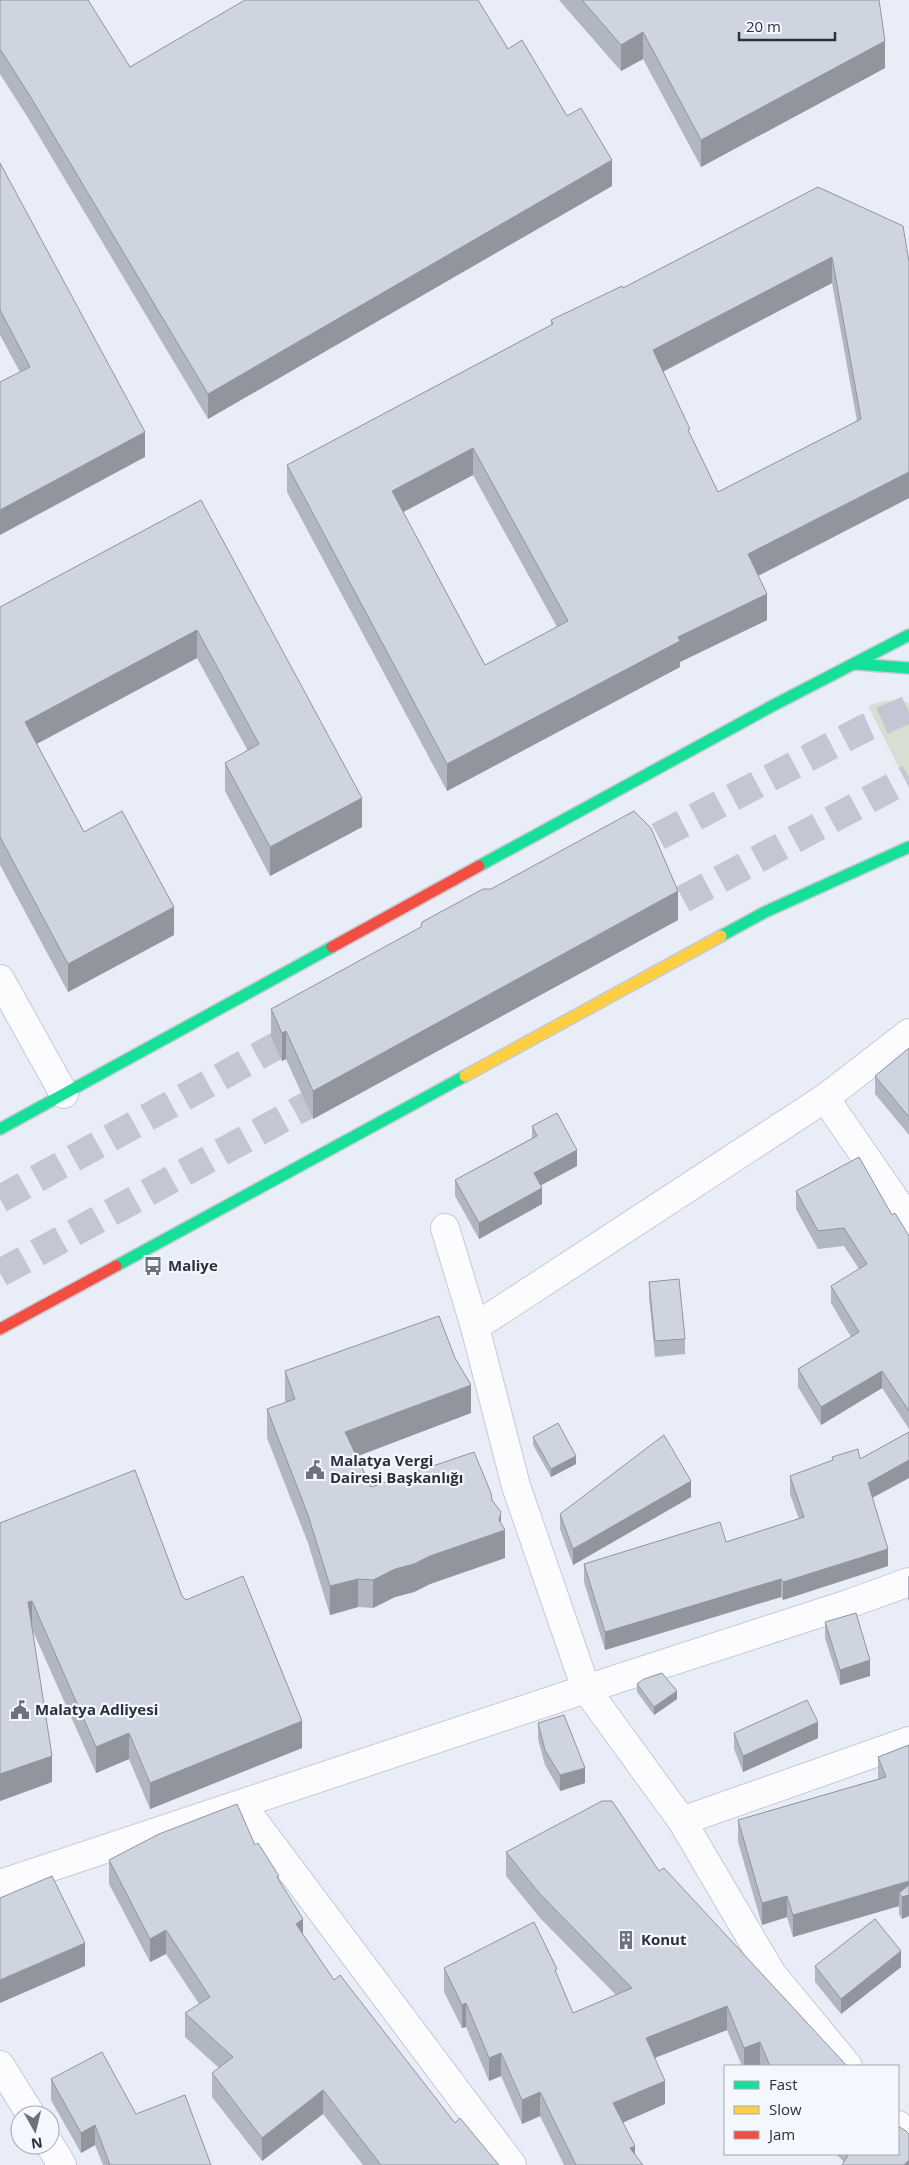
<svg xmlns="http://www.w3.org/2000/svg" width="909" height="2165" font-family="'Open Sans',sans-serif">
<style>
.green{fill:#d6dfd2}
.lines{fill:none;stroke-linecap:round;stroke-linejoin:round}
.highway-tunnel{stroke:#c2c7d3;stroke-width:28;stroke-dasharray:28 14;stroke-linecap:butt}
.street-casing{stroke:#c5cad5;stroke-width:30}
.fast-casing{stroke:#c5cad5;stroke-width:14}
.slow-casing{stroke:#c5cad5;stroke-width:14}
.jam-casing{stroke:#c5cad5;stroke-width:14}
.street{stroke:#fcfcfe;stroke-width:28}
.fast{stroke:#16e098;stroke-width:11}
.slow{stroke:#ffcf43;stroke-width:11}
.jam{stroke:#f24e42;stroke-width:11}
.wall{fill:#b1b7c2;fill-rule:evenodd}
.shaded-wall{fill:#90959e}
.building{fill:#ced5e1;stroke:#90959e;fill-rule:evenodd}
.labels{text-anchor:middle;stroke-width:4.5;stroke-linejoin:round;paint-order:stroke}
.poi-label{font-size:15px;font-weight:bold;fill:#2a303d;stroke:#f4f8fe;text-anchor:start}
</style>
<rect width="100%" height="100%" fill="#e8edf8"/>
<polygon class="green" points="898,700 909,703 909,788 868,706 883,701"/>
<g class="lines">
<g class="highway-tunnel">
<polyline points="621,856 865,728 909,709"/>
<polyline points="646,919 909,778"/>
<polyline points="0,1199 307,1029"/>
<polyline points="0,1273 339,1088"/>
</g>
<g class="street-casing">
<g id="street">
<polyline points="0,979 64,1094"/>
<polyline points="909,1033 825,1098 475,1327 516,1486 586,1689 848,1604 909,1582"/>
<polyline points="825,1098 909,1220"/>
<polyline points="445,1228 475,1327"/>
<polyline points="242,1805 512,2165"/>
<polyline points="682,1821 772,1974 848,2066"/>
<polyline points="0,1884 586,1689 682,1821 909,1741"/>
<polyline points="0,2065 31,2115"/>
<polyline points="898,2125 909,2139"/>
<polyline points="50,2145 62,2165"/>
</g>
</g>
<g class="fast-casing">
<g id="fast">
<polyline points="855,664 909,668"/>
<polyline points="479,866 774,705 909,635"/>
<polyline points="721,936 765,912 909,847"/>
<polyline points="0,1129 332,947"/>
<polyline points="116,1266 465,1076"/>
</g>
</g>
<g class="slow-casing">
<polyline id="slow" points="465,1076 721,936"/>
</g>
<g class="jam-casing">
<g id="jam">
<polyline points="332,947 479,866"/>
<polyline points="0,1329 116,1266"/>
</g>
</g>
<use href="#street" class="street"/>
<use href="#fast" class="fast"/>
<use href="#slow" class="slow"/>
<use href="#jam" class="jam"/>
</g>
<g class="wall">
<polygon points="0,0 130,67 508,49 567,116 612,186 208,419 30,121 0,74"/>
<polygon points="559,0 879,0 885,68 701,167 643,59 621,71"/>
<polygon points="0,163 145,457 20,372 0,335"/>
<path d="M818,187L909,498L758,576L767,620L680,662V667L447,791L287,492V465L551,325V320L623,288ZM832,283L857,421L718,492L690,434L663,371ZM473,475L557,627L485,665L403,512Z"/>
<polygon points="201,500 362,827 270,876 225,791 225,763 248,751 197,658 37,744 84,832 174,935 68,992 0,865 0,607"/>
<polygon points="678,920 313,1119 286,1059 282,1061 271,1037 271,1009"/>
<polygon points="909,1048 909,1135 875,1094 875,1076"/>
<polygon points="532,1126 577,1166 541,1185 542,1204 479,1239 455,1196 455,1180 532,1138"/>
<polygon points="796,1191 892,1215 909,1236 909,1429 882,1388 821,1425 798,1387 798,1369 851,1337 831,1303 831,1286 859,1269 844,1246 818,1249 796,1209"/>
<polygon points="649,1282 685,1339 685,1354 655,1357 649,1297"/>
<polygon points="285,1371 471,1413 356,1456 371,1487 492,1500 501,1523 505,1558 430,1584 414,1592 395,1597 373,1608 358,1607 330,1615 308,1543 267,1438 267,1409 286,1403 285,1400"/>
<polygon points="909,1432 909,1478 872,1498 888,1566 783,1600 781,1597 605,1650 584,1582 584,1564 726,1542 799,1519 790,1494 790,1476 832,1461 832,1457 860,1459"/>
<polygon points="533,1437 576,1464 551,1477 533,1445"/>
<polygon points="691,1497 573,1565 560,1529 560,1514"/>
<polygon points="0,1523 182,1596 302,1748 150,1809 129,1759 96,1773 32,1629 52,1782 0,1801"/>
<polygon points="908,1576 909,1576 909,1601 908,1599"/>
<polygon points="825,1622 870,1676 840,1685 825,1638"/>
<polygon points="637,1684 677,1699 654,1715 637,1692"/>
<polygon points="538,1723 585,1783 560,1791 545,1765 538,1739"/>
<polygon points="734,1733 818,1738 743,1772 734,1749"/>
<polygon points="909,1745 902,1919 899,1914 899,1906 793,1937 787,1917 762,1925 738,1842 738,1820 878,1779 878,1757"/>
<polygon points="255,1845 279,1880 303,1935 334,1980 455,2123 499,2165 363,2165 323,2114 262,2161 212,2097 212,2073 219,2068 185,2037 185,2013 199,2004 166,1954 150,1962 109,1884 109,1860"/>
<polygon points="506,1852 659,1871 847,2066 761,2066 760,2065 758,2066 742,2066 727,2030 655,2058 665,2104 623,2122 635,2155 643,2165 564,2165 540,2116 522,2124 501,2076 489,2081 466,2027 462,2028 444,1992 444,1968 557,1976 573,2013 616,1995 540,1918 506,1876"/>
<polygon points="815,1966 901,1967 841,2014 815,1982"/>
<polygon points="51,2079 136,2114 211,2165 103,2165 95,2145 81,2153 51,2100"/>
<polygon points="836,2154 898,2154 844,2162"/>
</g>
<g class="shaded-wall">
<polygon points="643,32 643,59 621,71 621,45"/>
<polygon points="885,41 885,68 701,167 701,140"/>
<polygon points="612,160 612,186 208,419 208,394"/>
<polygon points="832,257 832,283 653,377 653,350"/>
<polygon points="145,432 145,457 0,535 0,510"/>
<polygon points="473,448 473,475 392,518 392,491"/>
<polygon points="909,472 909,498 748,581 748,554"/>
<polygon points="767,594 767,620 680,662 680,667 447,791 447,764 678,637"/>
<polygon points="197,630 197,658 25,750 25,722"/>
<polygon points="362,798 362,827 270,876 270,847"/>
<polygon points="678,891 678,920 313,1119 313,1091"/>
<polygon points="174,907 174,935 68,992 68,964"/>
<polygon points="286,1031 286,1059 282,1061 282,1033"/>
<polygon points="577,1150 577,1166 534,1189 534,1173"/>
<polygon points="542,1188 542,1204 479,1239 479,1223"/>
<polygon points="882,1371 882,1388 821,1425 821,1407"/>
<polygon points="471,1385 471,1413 345,1461 345,1432"/>
<polygon points="576,1456 576,1464 551,1477 551,1469"/>
<polygon points="909,1460 909,1478 868,1500 868,1483"/>
<polygon points="691,1481 691,1497 573,1565 573,1549"/>
<polygon points="501,1512 501,1531 505,1530 505,1558 430,1584 414,1592 395,1597 373,1608 373,1580 395,1569 499,1520"/>
<polygon points="888,1549 888,1566 783,1600 783,1582"/>
<polygon points="358,1579 358,1607 330,1615 330,1586"/>
<polygon points="781,1579 781,1597 605,1650 605,1632"/>
<polygon points="32,1601 32,1628 28,1602"/>
<polygon points="870,1660 870,1676 840,1685 840,1670"/>
<polygon points="677,1691 677,1699 654,1715 654,1707"/>
<polygon points="302,1721 302,1748 150,1809 150,1783"/>
<polygon points="818,1722 818,1738 743,1772 743,1756"/>
<polygon points="129,1733 129,1759 96,1773 96,1747"/>
<polygon points="52,1756 52,1782 0,1801 0,1774"/>
<polygon points="585,1768 585,1783 560,1791 560,1775"/>
<polygon points="909,1881 909,1916 902,1919 902,1897 899,1893 899,1906 793,1937 793,1915"/>
<polygon points="787,1896 787,1917 762,1925 762,1903"/>
<polygon points="303,1919 303,1942 296,1924"/>
<polygon points="166,1930 166,1954 150,1962 150,1939"/>
<polygon points="85,1943 85,1966 0,2003 0,1980"/>
<polygon points="901,1951 901,1967 841,2014 841,1999"/>
<polygon points="466,2003 466,2027 462,2028 462,2005"/>
<polygon points="727,2006 727,2030 646,2061 646,2038"/>
<polygon points="760,2042 760,2065 758,2066 744,2066 744,2048"/>
<polygon points="501,2053 501,2076 489,2081 489,2058"/>
<polygon points="665,2081 665,2104 613,2127 613,2103"/>
<polygon points="323,2090 323,2114 262,2161 262,2138"/>
<polygon points="540,2092 540,2116 522,2124 522,2100"/>
<polygon points="95,2125 95,2145 81,2153 81,2133"/>
<polygon points="635,2146 635,2165 630,2148"/>
<polygon points="909,2160 909,2165 904,2165"/>
</g>
<g class="building">
<polygon points="0,0 88,0 130,67 245,0 478,0 508,49 522,40 567,116 581,108 612,160 208,394 30,96 0,49"/>
<polygon points="582,0 879,0 885,41 701,140 643,32 621,45"/>
<polygon points="0,163 145,432 0,510 0,382 30,367 0,310"/>
<path d="M818,187L903,226L909,262V472L748,554L767,594L678,637L680,641L447,764L287,465L553,324L551,320L622,286L623,288ZM832,257L861,419L718,492L688,430L690,429L653,350ZM473,448L568,621L485,665L392,491Z"/>
<polygon points="201,500 362,798 270,847 225,763 259,744 197,630 25,722 84,832 122,811 174,907 68,964 0,837 0,607"/>
<polygon points="634,811 651,828 678,891 313,1091 286,1031 282,1033 271,1009 421,927 422,922 483,889 491,889"/>
<polygon points="909,1048 909,1117 875,1076"/>
<polygon points="557,1113 577,1150 534,1173 542,1188 479,1223 455,1180 537,1136 532,1126"/>
<polygon points="859,1157 892,1215 895,1213 909,1236 909,1411 882,1371 821,1407 798,1369 859,1332 831,1286 867,1264 844,1228 818,1231 796,1191"/>
<polygon points="679,1279 685,1339 655,1341 649,1282"/>
<polygon points="439,1316 455,1358 471,1385 345,1432 371,1487 474,1452 491,1493 492,1500 501,1512 499,1520 505,1530 430,1556 414,1564 395,1569 373,1580 358,1579 330,1586 308,1515 267,1409 295,1399 285,1371"/>
<polygon points="558,1423 576,1456 551,1469 533,1437"/>
<polygon points="909,1432 909,1460 868,1483 888,1549 783,1582 781,1579 605,1632 584,1564 720,1522 726,1542 804,1517 790,1476 833,1460 832,1457 858,1449 860,1459"/>
<polygon points="664,1435 691,1481 573,1549 560,1514"/>
<polygon points="135,1470 182,1596 186,1600 243,1576 302,1721 150,1783 129,1733 96,1747 32,1601 28,1602 52,1756 0,1774 0,1523"/>
<polygon points="856,1613 870,1660 840,1670 825,1622"/>
<polygon points="662,1673 677,1691 654,1707 637,1684 644,1679"/>
<polygon points="807,1700 818,1722 743,1756 734,1733"/>
<polygon points="564,1715 585,1768 560,1775 545,1750 538,1723"/>
<polygon points="909,1745 909,1881 793,1915 787,1896 762,1903 738,1820 886,1777 878,1757"/>
<polygon points="602,1801 612,1801 659,1871 664,1868 847,2066 770,2066 760,2042 744,2048 727,2006 646,2038 665,2081 613,2103 635,2146 630,2148 643,2165 576,2165 540,2092 522,2100 501,2053 489,2058 466,2003 462,2005 444,1968 534,1922 557,1969 555,1970 573,2013 632,1988 540,1894 506,1852"/>
<polygon points="237,1804 255,1845 258,1843 279,1876 277,1877 303,1919 296,1924 334,1980 340,1975 455,2123 460,2118 499,2165 381,2165 323,2090 262,2138 212,2073 233,2057 185,2013 210,1997 166,1930 150,1939 109,1860 159,1834"/>
<polygon points="52,1876 85,1943 0,1980 0,1898"/>
<polygon points="909,1885 909,1895 902,1897 899,1893"/>
<polygon points="875,1919 901,1951 841,1999 815,1966"/>
<polygon points="102,2052 136,2114 185,2095 211,2165 110,2165 95,2125 81,2133 51,2079"/>
<polygon points="898,2126 906,2131 909,2134 909,2160 904,2165 842,2165 849,2154 898,2154"/>
</g>
<defs>
<g id="bus-bare" transform="scale(1.5)"><path d="M-5-6H5V4H4V6H2V4H-2V6H-4V4H-5ZM-3.5-4V0h7V-4ZM-3.5 1.2v1.5H-2V1.2ZM2 1.2v1.5H3.5V1.2Z" fill="#6c727e" stroke="#f4f8fe" stroke-width="2.5" paint-order="stroke"/></g>
<g id="civic-bare" transform="scale(1.5)"><path d="M-.6-6.5H3V-4.5H.6V-3L4-1V1h2V6H-6V1h2V-1L-.6-3ZM-1.2 2.5V6h2.4V2.5Z" fill="#6c727e" stroke="#f4f8fe" stroke-width="2.5" paint-order="stroke"/></g>
<g id="building-bare" transform="scale(1.5)"><path d="M-4-6H4V6H1V3H-1V6H-4ZM-2.5-4.3h1.7v1.8h-1.7ZM.8-4.3h1.7v1.8H.8ZM-2.5-1h1.7V.8h-1.7ZM.8-1h1.7V.8H.8Z" fill="#6c727e" stroke="#f4f8fe" stroke-width="2.5" paint-order="stroke"/></g>
</defs>
<g fill-rule="evenodd">
<use href="#bus-bare" x="153" y="1266"/>
<use href="#civic-bare" x="315" y="1470"/>
<use href="#civic-bare" x="20" y="1710"/>
<use href="#building-bare" x="626" y="1940"/>
</g>
<g class="labels">
<g class="poi-label">
<text x="168" y="1271">Maliye</text>
<text x="330" y="1466">Malatya Vergi<tspan x="330" dy="17">Dairesi Başkanlığı</tspan></text>
<text x="35" y="1715">Malatya Adliyesi</text>
<text x="641" y="1945">Konut</text>
</g>
</g>
<rect x="724" y="2065" width="175" height="90" fill="#f4f8fe" stroke="#a3a8b1"/>
<rect x="734" y="2081" width="25" height="8" fill="#16e098" stroke="#a3a8b1"/>
<text x="769" y="2090" font-size="15" fill="#2a303d">Fast</text>
<rect x="734" y="2106" width="25" height="8" fill="#ffcf43" stroke="#a3a8b1"/>
<text x="769" y="2115" font-size="15" fill="#2a303d">Slow</text>
<rect x="734" y="2131" width="25" height="8" fill="#f24e42" stroke="#a3a8b1"/>
<text x="769" y="2140" font-size="15" fill="#2a303d">Jam</text>
<g transform="translate(35 2130) rotate(172)"><circle r="24" fill="#f4f8fe" stroke="#a3a8b1"/>
<path d="M0-4L9 19L0 12L-9 19Z" fill="#6c727e"/>
<text y="-8" font-size="14" font-weight="bold" text-anchor="middle" fill="#2a303d">N</text>
</g>
<path d="M739 32v8h96v-8" fill="none" stroke="#2a303d" stroke-width="2.5"/>
<text x="746" y="32" font-size="15" fill="#2a303d" stroke="#f4f8fe" stroke-width="4" paint-order="stroke">20 m</text>
</svg>
